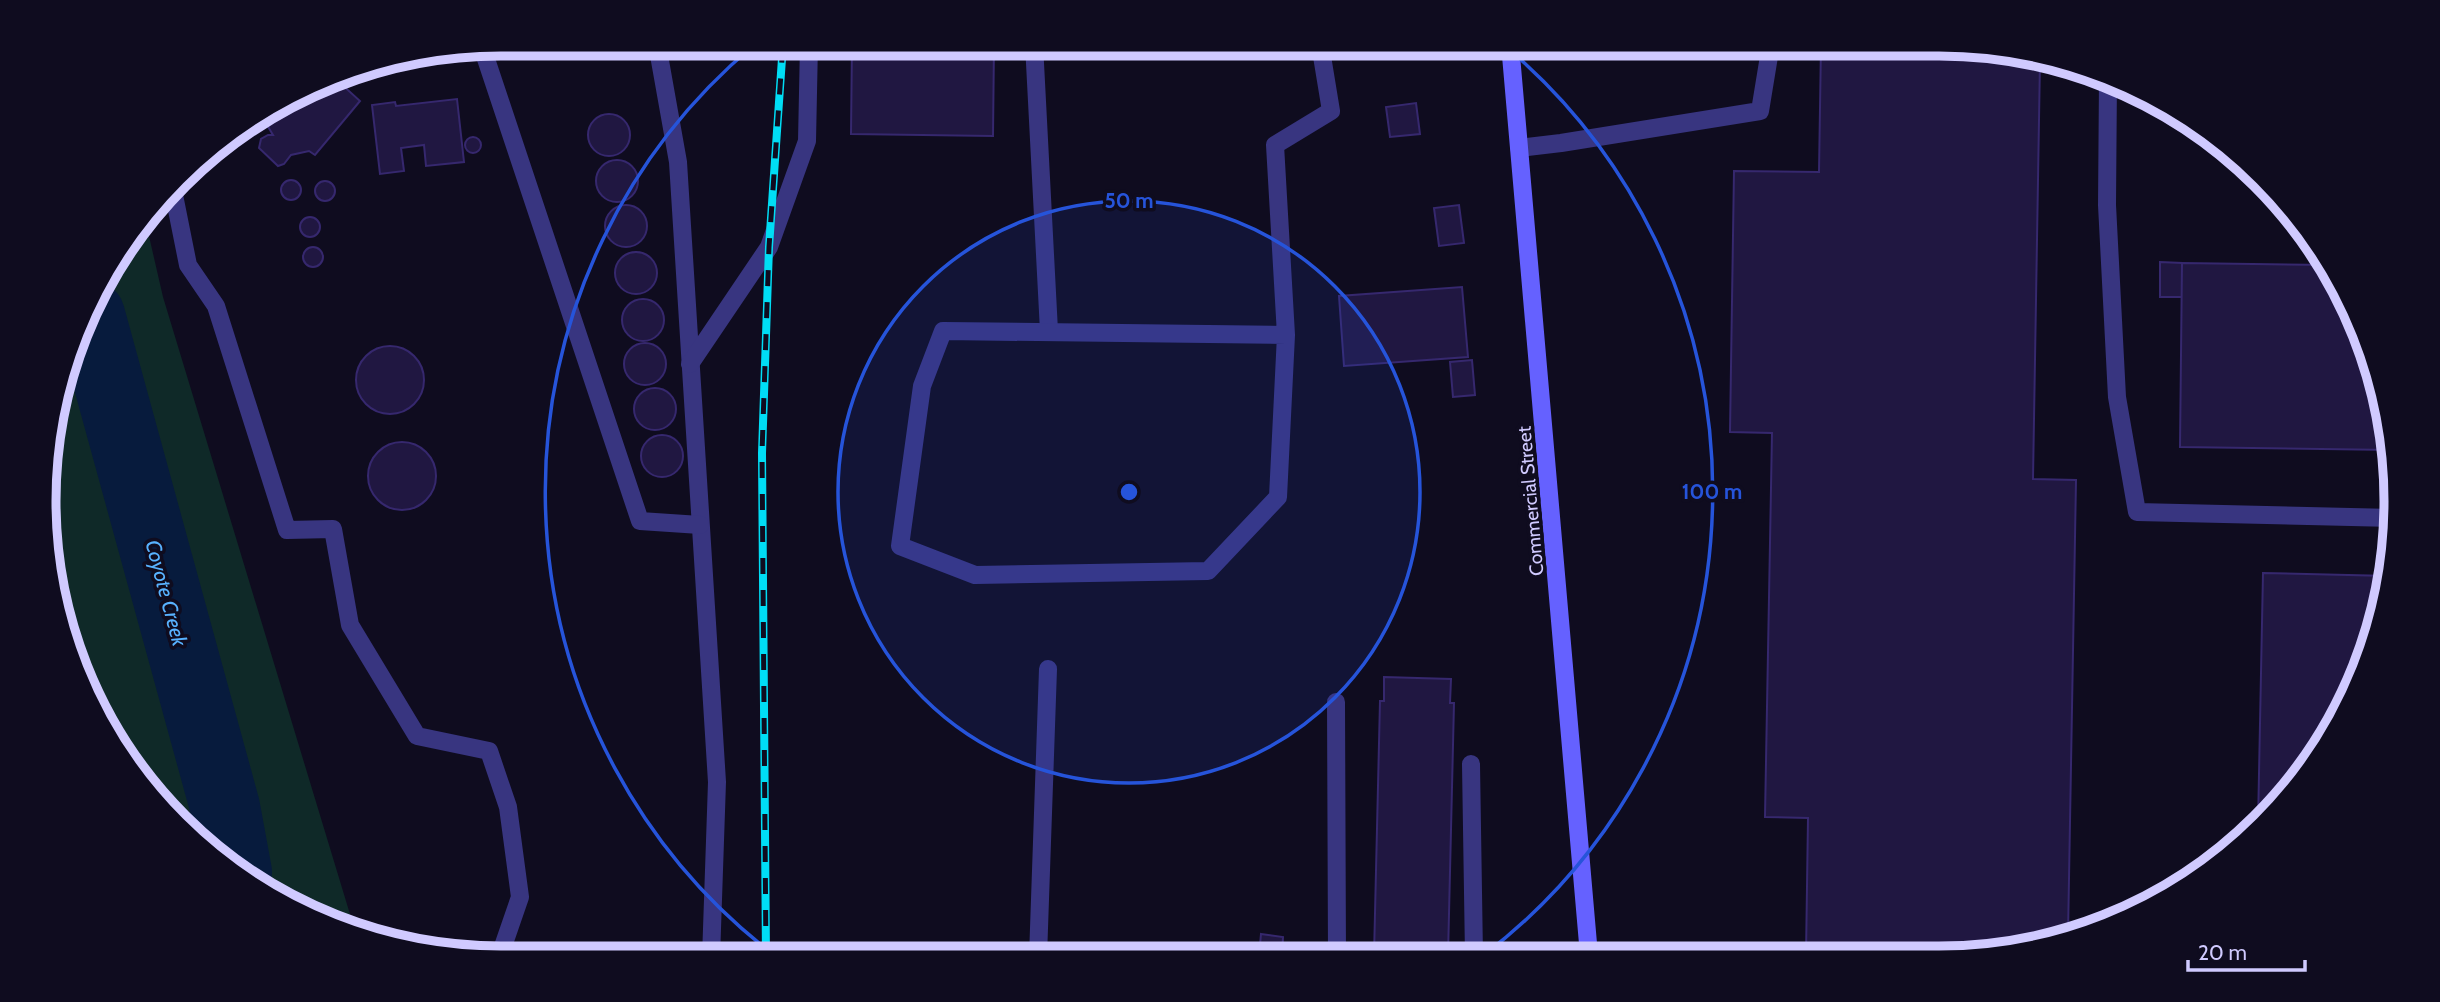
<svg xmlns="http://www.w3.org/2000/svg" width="2440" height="1002" font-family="Cabin,sans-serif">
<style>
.green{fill:#0f2928}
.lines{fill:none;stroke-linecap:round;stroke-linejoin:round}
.river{stroke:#071b3d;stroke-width:70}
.building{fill:#201741;stroke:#36286e;stroke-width:2}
.lane{stroke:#383580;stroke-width:18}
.secondary{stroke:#6561ff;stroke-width:18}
.rail-casing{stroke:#00ddf5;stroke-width:8}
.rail{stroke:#0f0c1f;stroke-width:5;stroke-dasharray:16;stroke-linecap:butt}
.ring{fill:none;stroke:#2654da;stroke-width:3.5}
.labels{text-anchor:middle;stroke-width:7;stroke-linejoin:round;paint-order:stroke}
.street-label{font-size:19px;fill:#d0caff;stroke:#0f0c1f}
.water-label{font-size:21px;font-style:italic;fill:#58b2ff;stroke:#0f0c1f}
.rim{fill:none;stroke:#d0caff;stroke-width:9}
.centre{fill:#2654da;stroke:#0f0c1f;stroke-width:3.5}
.ring-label{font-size:21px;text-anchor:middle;font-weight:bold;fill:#2654da;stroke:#0f0c1f;stroke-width:7;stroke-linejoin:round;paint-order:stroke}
</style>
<rect width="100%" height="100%" fill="#0f0c1f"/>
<polygon class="green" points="146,223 163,297 356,934 223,864 121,755 53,591 48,441 105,273"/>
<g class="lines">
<polyline class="river" points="90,315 225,807 237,872"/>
</g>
<g class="building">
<polygon points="852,44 994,44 993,136 851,134"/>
<polygon points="1821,44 1951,46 2040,60 2033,479 2076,480 2068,936 1999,954 1806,955 1808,818 1765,817 1772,433 1730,432 1734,171 1819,172"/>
<polygon points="348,71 339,82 360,101 315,155 309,151 291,155 284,164 278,166 259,148 261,139 268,135 273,135 264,120"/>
<polygon points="457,99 464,162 426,166 424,145 401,148 404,171 380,174 372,105 395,102 396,106"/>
<polygon points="1416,103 1420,134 1390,137 1386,107"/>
<circle cx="609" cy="135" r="21"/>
<circle cx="473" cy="145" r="8"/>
<circle cx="617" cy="181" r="21"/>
<circle cx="291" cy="190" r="10"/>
<circle cx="325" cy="191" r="10"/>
<polygon points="1459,205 1464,243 1439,246 1434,208"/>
<circle cx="626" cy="226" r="21"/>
<circle cx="310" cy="227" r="10"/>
<circle cx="313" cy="257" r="10"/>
<circle cx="636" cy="273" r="21"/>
<polygon points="2160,262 2182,263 2182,297 2160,297"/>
<polygon points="2182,263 2328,265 2349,298 2381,382 2392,450 2180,447"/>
<polygon points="1462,287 1468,357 1344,366 1339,296"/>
<circle cx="643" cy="320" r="21"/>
<circle cx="645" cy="364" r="21"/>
<circle cx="390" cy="380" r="34"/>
<polygon points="1472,360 1475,395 1453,397 1450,362"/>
<circle cx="655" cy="409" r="21"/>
<circle cx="662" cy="456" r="21"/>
<circle cx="402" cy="476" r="34"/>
<polygon points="2263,573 2389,576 2372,648 2319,755 2258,824"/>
<polygon points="1384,677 1451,679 1450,703 1454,703 1448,956 1374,956 1380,701 1384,701"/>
<polygon points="1261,934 1283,937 1282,956 1259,956"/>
</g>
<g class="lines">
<g class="lane">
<polyline points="657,44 678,162 717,782 711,958"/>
<polyline points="1034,44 1049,331"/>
<polyline points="482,47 640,521 700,525"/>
<polyline points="2108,78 2107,205 2117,397 2137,512 2394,518"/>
<polyline points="1519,148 1561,143 1760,111 1771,44"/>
<polyline points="173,190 188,265 216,306 287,530 333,529 350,625 417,736 489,751 508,807 520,897 499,958"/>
<polyline points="1286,335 943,331 922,386 900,546 975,575 1208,571 1278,497 1286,335 1275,145 1331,111 1320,44"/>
<polyline points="690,364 769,247 807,141 809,44"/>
<polyline points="1336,702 1337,956"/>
<polyline points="1471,764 1474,956"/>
<polyline points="1038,957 1048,669"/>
</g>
<polyline class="secondary" points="1510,44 1589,955"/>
<g class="rail-casing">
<polyline id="rail" points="766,958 762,453 769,247 783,44"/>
</g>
<use href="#rail" class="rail"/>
</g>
<circle cx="1129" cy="492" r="291" fill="#2654da" fill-opacity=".12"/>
<g class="ring">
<circle cx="1129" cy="492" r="291"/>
<path d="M774 955A583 583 0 0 1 754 45M1504 45A583 583 0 0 1 1484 955"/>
</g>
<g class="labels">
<g class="street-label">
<text transform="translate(1530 501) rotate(-95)" y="7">Commercial Street</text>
</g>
<g class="water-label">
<text transform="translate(166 593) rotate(75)" y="7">Coyote Creek</text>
</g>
</g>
<path d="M0 0H2440V1002H0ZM501 56H1939A445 445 0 0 1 2384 501V501A445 445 0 0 1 1939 946H501A445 445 0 0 1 56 501V501A445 445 0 0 1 501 56Z" fill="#0f0c1f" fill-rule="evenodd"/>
<path class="rim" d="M501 56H1939A445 445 0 0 1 2384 501V501A445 445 0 0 1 1939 946H501A445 445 0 0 1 56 501V501A445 445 0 0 1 501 56Z"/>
<circle cx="1129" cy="492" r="10" class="centre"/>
<g class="ring-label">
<text x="1129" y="208">50 m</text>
<text x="1712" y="499">100 m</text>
</g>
<path d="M2188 960v10h117v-10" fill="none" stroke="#d0caff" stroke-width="3.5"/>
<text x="2198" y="960" font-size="21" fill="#d0caff" stroke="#0f0c1f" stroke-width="5" paint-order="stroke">20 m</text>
</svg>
